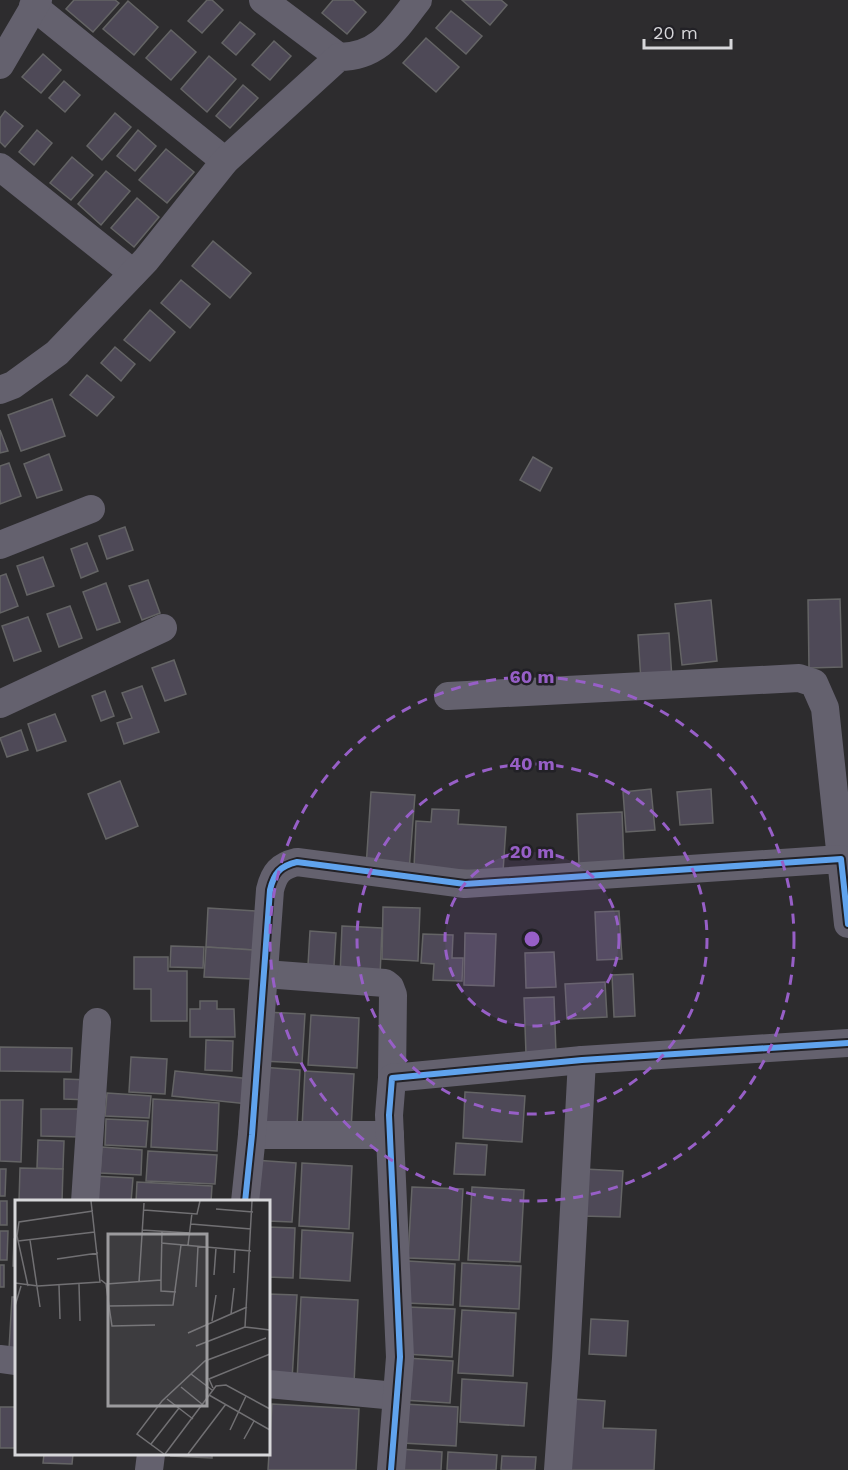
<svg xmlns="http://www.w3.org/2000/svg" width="848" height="1470" font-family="'Work Sans',sans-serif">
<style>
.building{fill:#4e4957;stroke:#646465;stroke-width:1.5}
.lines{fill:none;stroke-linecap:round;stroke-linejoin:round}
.street{stroke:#64616e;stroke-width:28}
.cycleway-casing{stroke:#222126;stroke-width:10}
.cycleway{stroke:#60a3ed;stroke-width:6}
.ring{fill:none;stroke:#975fc7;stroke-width:3;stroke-dasharray:10 8}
.inset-road{fill:none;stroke:#717073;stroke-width:1.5}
.view{fill:#9c9b9e;fill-opacity:0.15;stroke:#9c9b9e;stroke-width:3}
.inset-edge{fill:none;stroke:#d7d7da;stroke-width:3}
.centre{fill:#975fc7;stroke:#222126;stroke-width:3}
.ring-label{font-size:18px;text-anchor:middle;font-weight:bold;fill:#975fc7;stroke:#222126;stroke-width:5;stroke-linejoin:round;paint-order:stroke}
</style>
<rect width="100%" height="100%" fill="#2d2c2e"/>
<g class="building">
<polygon points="74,0 115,0 119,3 93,32 66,9"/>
<polygon points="207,0 212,0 223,10 202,33 188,21"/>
<polygon points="333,0 353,0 366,12 347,34 322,13"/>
<polygon points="462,0 501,0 507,5 490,25"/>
<polygon points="128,1 158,27 134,55 103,29"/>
<polygon points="451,11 482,36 466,54 436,28"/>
<polygon points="240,22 255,34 236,55 222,43"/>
<polygon points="171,30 196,52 171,80 146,58"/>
<polygon points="426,38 459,67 436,92 403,63"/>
<polygon points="274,41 291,56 270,80 252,65"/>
<polygon points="43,54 61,70 41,93 22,77"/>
<polygon points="209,56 236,79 207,112 181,89"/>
<polygon points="64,81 80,95 65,112 49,98"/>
<polygon points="243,85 258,98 230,128 216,116"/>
<polygon points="5,111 23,126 5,147 0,142 0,118"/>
<polygon points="115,113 131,127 102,160 87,146"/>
<polygon points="37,130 52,143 34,165 19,152"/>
<polygon points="138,130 156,146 135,171 117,156"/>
<polygon points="166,149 194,172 167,203 139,180"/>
<polygon points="72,157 93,175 71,200 50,183"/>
<polygon points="106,171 130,191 101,225 78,204"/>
<polygon points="137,198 159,217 134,247 111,228"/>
<polygon points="213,241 251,273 230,298 192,266"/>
<polygon points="181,280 210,304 190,328 161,303"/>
<polygon points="150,310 175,332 150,361 124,340"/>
<polygon points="115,347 135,364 121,381 101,363"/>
<polygon points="87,375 114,397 97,416 70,395"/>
<polygon points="52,399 65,436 21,451 8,415"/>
<polygon points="0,430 8,451 0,453"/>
<polygon points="49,454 62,490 37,498 24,464"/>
<polygon points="533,457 552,468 540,491 520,480"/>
<polygon points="9,463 21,496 0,504 0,466"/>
<polygon points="125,527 133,550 107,559 99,536"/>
<polygon points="87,543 98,571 81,578 71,549"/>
<polygon points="43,557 54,586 27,595 17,566"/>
<polygon points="6,574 18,606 0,613 0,576"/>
<polygon points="148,580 160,613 142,620 129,586"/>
<polygon points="106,583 120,622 97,630 83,592"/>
<polygon points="840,599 842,667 809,668 808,600"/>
<polygon points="711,600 717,661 682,665 675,604"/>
<polygon points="70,606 82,638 59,647 47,614"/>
<polygon points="28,617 41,651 14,661 2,626"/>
<polygon points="669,633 672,679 641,681 638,635"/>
<polygon points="174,660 186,694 165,701 152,668"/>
<polygon points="142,686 159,732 124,744 117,723 132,718 122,693"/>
<polygon points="105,691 114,716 101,721 92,696"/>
<polygon points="55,714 66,741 37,751 28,724"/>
<polygon points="21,730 28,750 7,757 0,738"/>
<polygon points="120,781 138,826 106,839 88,794"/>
<polygon points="651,789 655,830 626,832 623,792"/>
<polygon points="711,789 713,823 680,825 677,792"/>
<polygon points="371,792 415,795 409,871 366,868"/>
<polygon points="432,809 459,810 458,824 506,827 503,872 414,868 416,821 431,822"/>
<polygon points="622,812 624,863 579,864 577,814"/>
<polygon points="383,907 420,908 418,961 382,959"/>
<polygon points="208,908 256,911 254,950 206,947"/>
<polygon points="619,911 622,959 597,960 595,912"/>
<polygon points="342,926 382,928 380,977 340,976"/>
<polygon points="310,931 336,933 334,966 308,965"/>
<polygon points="465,933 496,934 494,986 464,985"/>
<polygon points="423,934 453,935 452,958 463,958 462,981 433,980 434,964 421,963"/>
<polygon points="171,946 204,947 203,968 170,967"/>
<polygon points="206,947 254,950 252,979 204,977"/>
<polygon points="554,952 556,987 526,988 525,953"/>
<polygon points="134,957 168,957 168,971 187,971 187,1021 151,1021 151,989 134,989"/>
<polygon points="633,974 635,1016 614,1017 612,975"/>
<polygon points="605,982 607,1017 567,1019 565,984"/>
<polygon points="554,997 556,1053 526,1054 524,998"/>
<polygon points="200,1001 217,1001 217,1009 234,1009 235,1037 190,1037 190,1009 200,1009"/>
<polygon points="265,1012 305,1014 302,1063 262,1061"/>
<polygon points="311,1015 359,1018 357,1068 308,1065"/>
<polygon points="206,1040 233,1041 232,1071 205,1070"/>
<polygon points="0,1047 72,1048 71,1072 0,1071"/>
<polygon points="131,1057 167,1059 165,1094 129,1092"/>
<polygon points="261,1067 300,1070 297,1126 258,1123"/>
<polygon points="175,1071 251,1079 248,1104 172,1096"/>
<polygon points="305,1071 354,1074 351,1131 302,1128"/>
<polygon points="64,1079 91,1080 91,1100 64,1099"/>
<polygon points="465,1092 525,1096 522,1142 463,1138"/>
<polygon points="107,1093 151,1096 149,1118 105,1116"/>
<polygon points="153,1099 219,1103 217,1151 151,1147"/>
<polygon points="0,1100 23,1100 21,1162 0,1161"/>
<polygon points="41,1109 81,1109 80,1137 41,1136"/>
<polygon points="106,1119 148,1121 146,1147 105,1145"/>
<polygon points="38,1140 64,1141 63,1169 37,1168"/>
<polygon points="456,1143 487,1145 485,1175 454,1174"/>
<polygon points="102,1147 142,1150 141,1175 100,1173"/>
<polygon points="148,1151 217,1155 215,1184 146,1181"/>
<polygon points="253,1160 296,1163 292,1222 268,1221 268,1202 251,1202"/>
<polygon points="302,1163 352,1166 349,1229 299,1226"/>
<polygon points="20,1168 63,1169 62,1202 19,1202"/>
<polygon points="0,1169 6,1169 5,1196 0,1196"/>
<polygon points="584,1169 623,1171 620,1217 581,1216"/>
<polygon points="93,1176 133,1178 131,1202 92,1201"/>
<polygon points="137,1182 212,1186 211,1202 136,1202"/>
<polygon points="412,1187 463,1189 459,1260 408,1258"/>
<polygon points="472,1187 524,1190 520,1262 468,1260"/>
<rect x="0" y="1201" width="7" height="24"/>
<polygon points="268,1227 295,1228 293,1278 268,1277"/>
<polygon points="302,1230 353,1233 350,1281 300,1278"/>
<polygon points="0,1231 8,1231 7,1260 0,1260"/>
<polygon points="14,1239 16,1239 16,1266 13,1266"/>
<polygon points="408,1261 455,1264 453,1305 406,1303"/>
<polygon points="462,1263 521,1266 519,1309 460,1306"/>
<rect x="0" y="1265" width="4" height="22"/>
<rect x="15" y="1270" width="1" height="23"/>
<polygon points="268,1294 297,1295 292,1380 268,1379"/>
<polygon points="12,1297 16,1297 16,1350 9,1349"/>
<polygon points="301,1297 358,1300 354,1384 297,1381"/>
<polygon points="408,1307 455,1309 452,1357 405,1354"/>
<polygon points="462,1310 516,1313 513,1376 458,1373"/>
<polygon points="591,1319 628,1321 626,1356 589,1354"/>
<polygon points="406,1358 453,1361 450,1403 403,1400"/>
<polygon points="462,1379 527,1383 524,1426 460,1422"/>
<polygon points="572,1399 605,1401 603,1428 656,1430 654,1470 568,1470"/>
<polygon points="272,1404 359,1409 356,1470 268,1470"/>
<polygon points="404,1404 458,1407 456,1446 402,1443"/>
<rect x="0" y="1407" width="16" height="41"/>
<polygon points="400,1449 442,1452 441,1470 399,1470"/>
<polygon points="448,1452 497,1455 496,1470 447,1470"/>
<polygon points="44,1454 73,1454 72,1464 43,1463"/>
<polygon points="172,1454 212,1454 212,1458 171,1456"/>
<polygon points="502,1456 536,1457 535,1470 501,1470"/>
</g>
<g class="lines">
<g class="street">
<polyline points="263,0 339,57"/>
<polyline points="33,6 225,161"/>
<polyline points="0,65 38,0"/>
<polyline points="0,167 133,273"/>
<path d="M0,390L13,385L57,353L146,260L225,161L339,57C380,57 395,29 418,0"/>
<polyline points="0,545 91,509"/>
<polyline points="448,696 799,678 814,683 825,708 841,859"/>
<polyline points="0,704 163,628"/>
<polyline points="265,974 385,983 390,987 393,995 392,1078"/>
<polyline points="252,1135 390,1135"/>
<polyline points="85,1202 97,1022"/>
<path d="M245,1202L252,1135L270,890C274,873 280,866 297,862L465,884L841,859L848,924"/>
<polyline points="0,1359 16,1361"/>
<polyline points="268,1384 396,1396"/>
<polyline points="149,1470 151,1454"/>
<polyline points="391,1470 400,1357 389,1115 392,1078 582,1060 848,1043"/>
<polyline points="558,1470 566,1358 582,1060"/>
</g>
<g class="cycleway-casing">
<g id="cycleway">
<path d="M245,1202L252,1135L270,890C274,873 280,866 297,862L465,884L841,859L848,924"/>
<polyline points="391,1470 400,1357 389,1115 392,1078 582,1060 848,1043"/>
</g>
</g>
<use href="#cycleway" class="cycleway"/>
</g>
<circle cx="532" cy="939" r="87" fill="#975fc7" fill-opacity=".12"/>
<g class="ring">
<circle cx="532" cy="939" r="87"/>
<circle cx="532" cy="939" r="175"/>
<circle cx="532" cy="939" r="262"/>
</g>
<g transform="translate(15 1200)">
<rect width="255" height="255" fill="#2d2c2e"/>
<path class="inset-road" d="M237,1L230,127L255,130M201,9L238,12M129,10L182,14L185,1M176,24L236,29M127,30L175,33M15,40L25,107M3,41L80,32M146,43L236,51M173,45L177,13M42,59L83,53M219,73L220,50M199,75L201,48M86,80L91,84L94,106L158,105L166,45M146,80V91L161,92M124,82L129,3M0,83L23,86L85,82L76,1M64,84L65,121M91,84L146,80L147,31M44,85L45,119M13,86L2,36L4,22L78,11M181,87L183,46M0,106L6,86M94,106L97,126L140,125M216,114L219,88M197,121L201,95M173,133L232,107M181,146L230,127M176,174L197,190M166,187L188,205M198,188L194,179L255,154M194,195L255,230M152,199L178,219M215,230L231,196M229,239L239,221M136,244L164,208M149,254L122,234L147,201L190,161L251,138M150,254L201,186L211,185L255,209M173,254L211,204"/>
<path class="view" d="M93,34H192V206H93Z"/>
<rect width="255" height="255" class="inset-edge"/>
</g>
<circle cx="532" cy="939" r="9" class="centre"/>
<g class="ring-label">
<text x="532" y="683">60 m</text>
<text x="532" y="770">40 m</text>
<text x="532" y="858">20 m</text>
</g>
<path d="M644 39v9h87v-9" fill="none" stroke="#d7d7da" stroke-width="3"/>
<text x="653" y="39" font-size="18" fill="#d7d7da" stroke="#222126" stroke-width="4.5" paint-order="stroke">20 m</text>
</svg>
